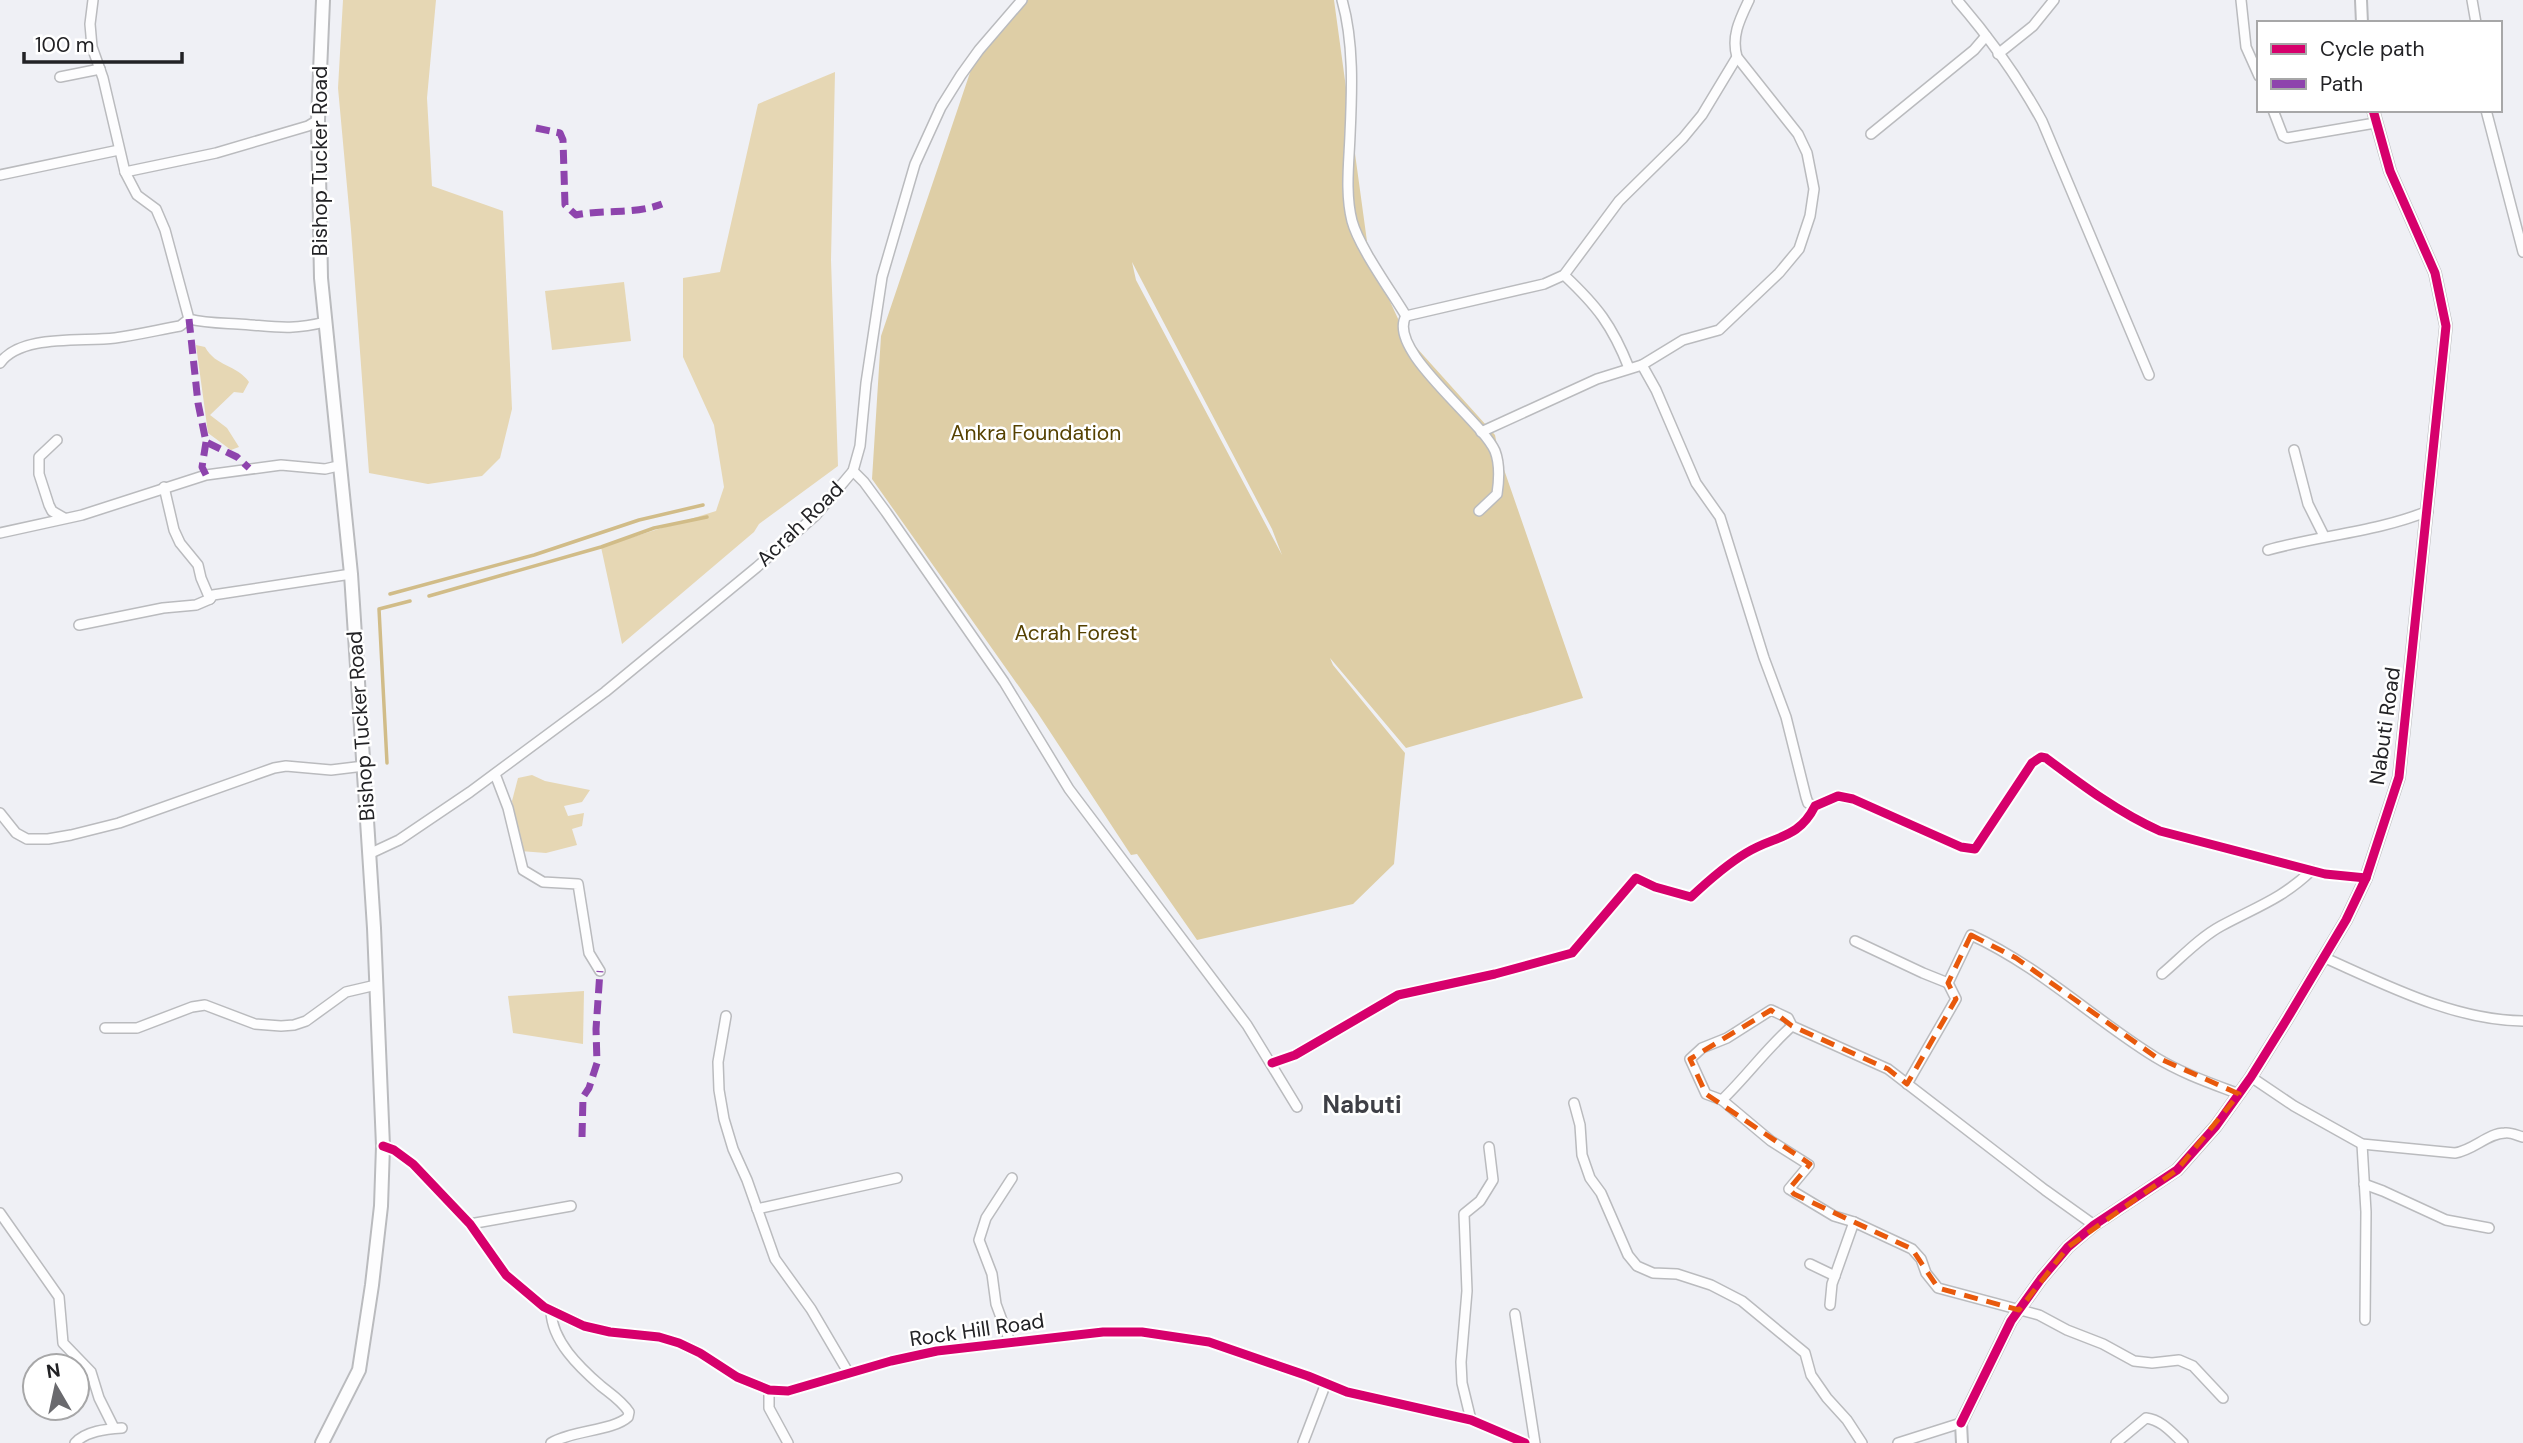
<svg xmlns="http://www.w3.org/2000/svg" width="2523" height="1443" font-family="'DM Sans',sans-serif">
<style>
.green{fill:#e6d7b4}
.forest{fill:#decea6;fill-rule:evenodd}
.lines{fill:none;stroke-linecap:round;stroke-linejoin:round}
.stream{stroke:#d1bc88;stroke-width:3.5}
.minor-casing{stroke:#babbbe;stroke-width:12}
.tertiary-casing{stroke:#babbbe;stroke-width:14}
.secondary-casing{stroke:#babbbe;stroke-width:16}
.minor{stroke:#fdfdfe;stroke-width:9}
.tertiary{stroke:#fdfdfe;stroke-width:10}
.secondary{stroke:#fdfdfe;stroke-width:12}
.quiet{stroke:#8e44ad;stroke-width:7;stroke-dasharray:14 7;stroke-linecap:butt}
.cycleway-casing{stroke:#fff;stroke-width:13}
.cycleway{stroke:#d6006c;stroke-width:9}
.marked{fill:none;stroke:#e8590c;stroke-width:5;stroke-dasharray:14 9;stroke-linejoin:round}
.labels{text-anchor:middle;stroke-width:5;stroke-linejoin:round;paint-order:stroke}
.street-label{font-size:21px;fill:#222225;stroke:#fff}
.park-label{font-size:21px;fill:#554100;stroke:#fff}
.quarter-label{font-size:24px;font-weight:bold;fill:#3e3f46;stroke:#fff}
</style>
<rect width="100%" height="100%" fill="#eff0f5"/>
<g class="green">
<polygon points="343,0 436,0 427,98 432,186 503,211 512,409 500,458 482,476 428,484 369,473 351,230 338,88"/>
<polygon points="835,72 831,260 838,466 759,524 754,532 622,644 601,547 716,511 724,487 714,425 683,357 683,278 720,272 758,104"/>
<polygon points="624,282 631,341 552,350 545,291"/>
<path d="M196,345L205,347C216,367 236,364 249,382L243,393L234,392L210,415L227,428L239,447L231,450L208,433Z"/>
<polygon points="532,775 545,781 590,790 582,802 564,806 568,816 584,813 582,826 572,829 577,845 546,853 520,851 512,801 518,778"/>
<polygon points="584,991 583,1044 513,1033 508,996"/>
</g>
<path class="forest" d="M1026,0H1334L1369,256L1406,336L1495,435L1499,455L1583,698L1406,748L1330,658L1333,665L1405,753L1394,864L1353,904L1197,940L1137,854L1131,855L1037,712L872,479L881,336L980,43L983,46ZM1132,262L1272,529L1282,555L1136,280Z"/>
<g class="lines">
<g class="stream">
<polyline points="390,594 534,555 639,520 703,505"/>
<polyline points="429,596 601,547 654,528 707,517"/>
<polyline points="387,763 379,609 410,601"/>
</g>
<g class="minor-casing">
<g id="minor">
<path d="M93,0L90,24L92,47L103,78L125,172L137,195L156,209L165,230L189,319C205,323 221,323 238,324C272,326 290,331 325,322"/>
<path d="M1342,0C1354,42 1352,91 1350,135C1349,162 1345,194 1352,221C1359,247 1391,291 1406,316"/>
<path d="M1957,0C1989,37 2018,77 2042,121L2149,375"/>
<polyline points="2241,0 2246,47 2259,76"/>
<polyline points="2472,0 2476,23"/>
<polyline points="1998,54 2033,26 2054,0"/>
<polyline points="60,77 100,69"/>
<polyline points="2273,110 2283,136 2287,138 2375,123"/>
<polyline points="2486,110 2523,252"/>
<polyline points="1871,134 1974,50 1986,36"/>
<polyline points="125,172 216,153 308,126 318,120"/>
<polyline points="0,175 119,150"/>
<path d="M1564,275C1597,306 1612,325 1629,368"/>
<path d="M0,363C21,334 81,342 115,338C137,335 158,330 180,326L189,319"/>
<polyline points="1642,365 1656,390 1696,483 1720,517 1764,658 1786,717 1806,797 1808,803 1815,806"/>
<path d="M1481,432L1597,379L1642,365L1683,340L1719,330L1779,273L1799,249L1810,216L1814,189L1807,153L1798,134L1737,57C1731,36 1740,19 1749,0"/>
<polyline points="57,440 39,457 39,474 49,505 52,511 64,518"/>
<polyline points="2294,450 2308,504 2324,536"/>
<polyline points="853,471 864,482 886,512 1004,682 1069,789 1247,1025 1297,1107"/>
<polyline points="164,487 174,530 180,543 198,565 201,578 210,599 213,595 351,574"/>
<path d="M1479,511L1497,494C1499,481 1500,464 1495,451C1481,419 1386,350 1406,316L1544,284L1564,275L1619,201L1683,138L1702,115L1737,57"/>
<polyline points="0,533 82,515 206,475 281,465 325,469 338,466"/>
<path d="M2268,550C2321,535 2377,532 2428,511"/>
<polyline points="79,625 163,608 196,605 210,599"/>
<polyline points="495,774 508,808 523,870 543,882 578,884 589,953 600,971"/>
<polyline points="0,813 16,833 27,839 48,839 71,835 119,823 274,768 286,766 331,770 364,766"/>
<polyline points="369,854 399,840 470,792 605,692 757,567 816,515 853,471 860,446 866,383 882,277 915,164 941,107 961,75 979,50 1022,0"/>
<polyline points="1855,941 1923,973 1948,983"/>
<path d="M2323,957C2386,985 2453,1020 2523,1021"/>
<path d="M2162,974C2181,958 2199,938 2221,926C2256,907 2282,899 2312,870"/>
<polyline points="726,1016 718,1062 719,1090 724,1119 733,1149 747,1180 775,1259 811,1309 848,1372"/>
<path d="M1792,1026L1788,1018L1771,1010L1727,1038L1702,1048L1690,1059L1706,1094L1722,1100C1747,1076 1766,1049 1792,1026L1888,1069L2045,1190L2094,1225"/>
<polyline points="105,1028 137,1028 192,1007 205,1005 255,1024 281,1026 294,1025 306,1021 346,992 376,985"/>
<path d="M1272,1063L1295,1055L1398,995L1495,974L1572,953L1636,878L1655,887L1691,897C1708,881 1726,865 1746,853C1775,835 1798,840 1815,806L1838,796L1853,799L1961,847L1975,849L2032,763L2041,757L2046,758C2082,785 2119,813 2160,831L2325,874L2366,878"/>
<path d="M2251,1077L2294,1106L2362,1144L2455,1153C2474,1150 2488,1133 2505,1133C2511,1132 2518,1136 2523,1137"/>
<path d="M1907,1084L1956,999L1948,983L1971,935C2039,966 2092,1018 2155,1057C2181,1073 2210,1083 2239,1094"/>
<polyline points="1722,1100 1771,1141 1809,1165 1789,1189 1834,1216 1854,1222"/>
<polyline points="1574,1103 1580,1125 1582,1155 1590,1178 1601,1193 1628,1255 1637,1266 1653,1273 1677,1274 1711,1285 1742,1301 1805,1353 1811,1375 1827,1398 1847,1420 1862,1443"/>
<polyline points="2362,1144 2366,1212 2365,1320"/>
<polyline points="383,1146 394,1150 413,1164 470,1224 506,1275 544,1307 584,1326 610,1332 659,1337 679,1343 700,1353 737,1377 769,1390 788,1391 891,1361 937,1351 1103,1332 1142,1332 1209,1342 1308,1376 1347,1392 1471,1420 1525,1443"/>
<polyline points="2364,1184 2383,1191 2446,1220 2489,1228"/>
<polyline points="757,1209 897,1178"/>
<polyline points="0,1213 59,1297 63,1343 91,1372 99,1398 114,1428"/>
<polyline points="470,1224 571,1206"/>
<polyline points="1810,1264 1835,1276"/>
<polyline points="1830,1305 1832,1284 1854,1222 1912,1249 1921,1259 1926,1273 1938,1288 2039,1315 2067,1330 2103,1344 2134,1361 2152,1363 2179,1360 2193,1366 2223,1398"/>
<path d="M551,1311C552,1341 579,1367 601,1386C611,1394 622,1401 629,1412L628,1417C613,1431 573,1430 551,1443"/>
<polyline points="1515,1314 1535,1443"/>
<polyline points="1010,1342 996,1304 992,1274 979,1240 986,1218 1012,1178"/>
<polyline points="769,1390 769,1408 788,1443"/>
<polyline points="1471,1420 1462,1383 1461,1362 1467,1291 1464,1214 1480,1201 1493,1180 1489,1147"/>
<path d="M75,1443C86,1431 106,1429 122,1428"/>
<polyline points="1303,1443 1326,1383"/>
<polyline points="1898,1443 1961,1423"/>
<path d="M2116,1443L2146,1418C2162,1420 2172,1433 2183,1443"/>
</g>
</g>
<g class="tertiary-casing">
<g id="tertiary">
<polyline points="2361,0 2362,23"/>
<polyline points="1962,1443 1961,1423 2011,1321 2041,1279 2068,1247 2094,1225 2177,1170 2216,1126 2251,1077 2287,1019 2346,920 2366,878 2399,777 2446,326 2435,273 2390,171 2373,110"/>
</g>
</g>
<g class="secondary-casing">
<polyline id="secondary" points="322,1443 359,1370 372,1285 381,1206 383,1146 374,928 351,574 321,278 318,120 323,0"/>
</g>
<use href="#minor" class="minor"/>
<use href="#tertiary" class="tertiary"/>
<use href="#secondary" class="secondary"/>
<g class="quiet">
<path d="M536,128L560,133L563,140L565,205L576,215C604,209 633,215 662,204"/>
<polyline points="189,319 198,403 206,442 237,457 249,468"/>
<polyline points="206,442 202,467 206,475"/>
<polyline points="582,1137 583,1097 589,1088 597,1063 596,1029 600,971"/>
</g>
<g class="cycleway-casing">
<g id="cycleway">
<path d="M1272,1063L1295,1055L1398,995L1495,974L1572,953L1636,878L1655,887L1691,897C1708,881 1726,865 1746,853C1775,835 1798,840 1815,806L1838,796L1853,799L1961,847L1975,849L2032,763L2041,757L2046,758C2082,785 2119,813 2160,831L2325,874L2366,878"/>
<polyline points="383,1146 394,1150 413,1164 470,1224 506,1275 544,1307 584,1326 610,1332 659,1337 679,1343 700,1353 737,1377 769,1390 788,1391 891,1361 937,1351 1103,1332 1142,1332 1209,1342 1308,1376 1347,1392 1471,1420 1525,1443"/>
<polyline points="1961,1423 2011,1321 2041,1279 2068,1247 2094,1225 2177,1170 2216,1126 2251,1077 2287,1019 2346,920 2366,878 2399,777 2446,326 2435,273 2390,171 2373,110"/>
</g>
</g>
<use href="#cycleway" class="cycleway"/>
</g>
<path class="marked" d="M1971,935L2016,958L2156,1057L2239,1094L2177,1170L2068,1247L2019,1310L1938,1288L1912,1249L1794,1194L1789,1189L1810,1164L1706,1094L1690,1059L1771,1010L1792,1026L1888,1069L1907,1084L1956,999L1948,983Z"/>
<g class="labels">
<g class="street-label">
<text transform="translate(320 161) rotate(-90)" y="7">Bishop Tucker Road</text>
<text transform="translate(800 524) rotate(-44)" y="7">Acrah Road</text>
<text transform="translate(361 726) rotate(-94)" y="7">Bishop Tucker Road</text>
<text transform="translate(2385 726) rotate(-82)" y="7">Nabuti Road</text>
<text transform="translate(977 1330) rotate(-8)" y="7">Rock Hill Road</text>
</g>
<g class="park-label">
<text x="1036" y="440">Ankra Foundation</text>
<text x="1076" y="640">Acrah Forest</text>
</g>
<g class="quarter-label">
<text x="1362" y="1113">Nabuti</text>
</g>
</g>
<rect x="2257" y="21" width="245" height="91" fill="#ffffff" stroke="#a7a7a8" stroke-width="2"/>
<rect x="2271" y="44" width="35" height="10" fill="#d6006c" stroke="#a7a7a8" stroke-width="2"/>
<text x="2320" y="56" font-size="21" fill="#222225">Cycle path</text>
<rect x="2271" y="79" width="35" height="10" fill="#8e44ad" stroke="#a7a7a8" stroke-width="2"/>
<text x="2320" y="91" font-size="21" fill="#222225">Path</text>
<g transform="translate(56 1387) rotate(351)"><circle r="33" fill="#ffffff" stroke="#a7a7a8" stroke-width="2"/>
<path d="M0-5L12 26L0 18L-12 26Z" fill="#6a6a6e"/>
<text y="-10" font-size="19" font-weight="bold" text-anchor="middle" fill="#222225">N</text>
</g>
<path d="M24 52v10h158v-10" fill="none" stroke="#222225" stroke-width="3.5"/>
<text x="35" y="52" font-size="21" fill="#222225" stroke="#ffffff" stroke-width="5" paint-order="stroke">100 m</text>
</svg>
